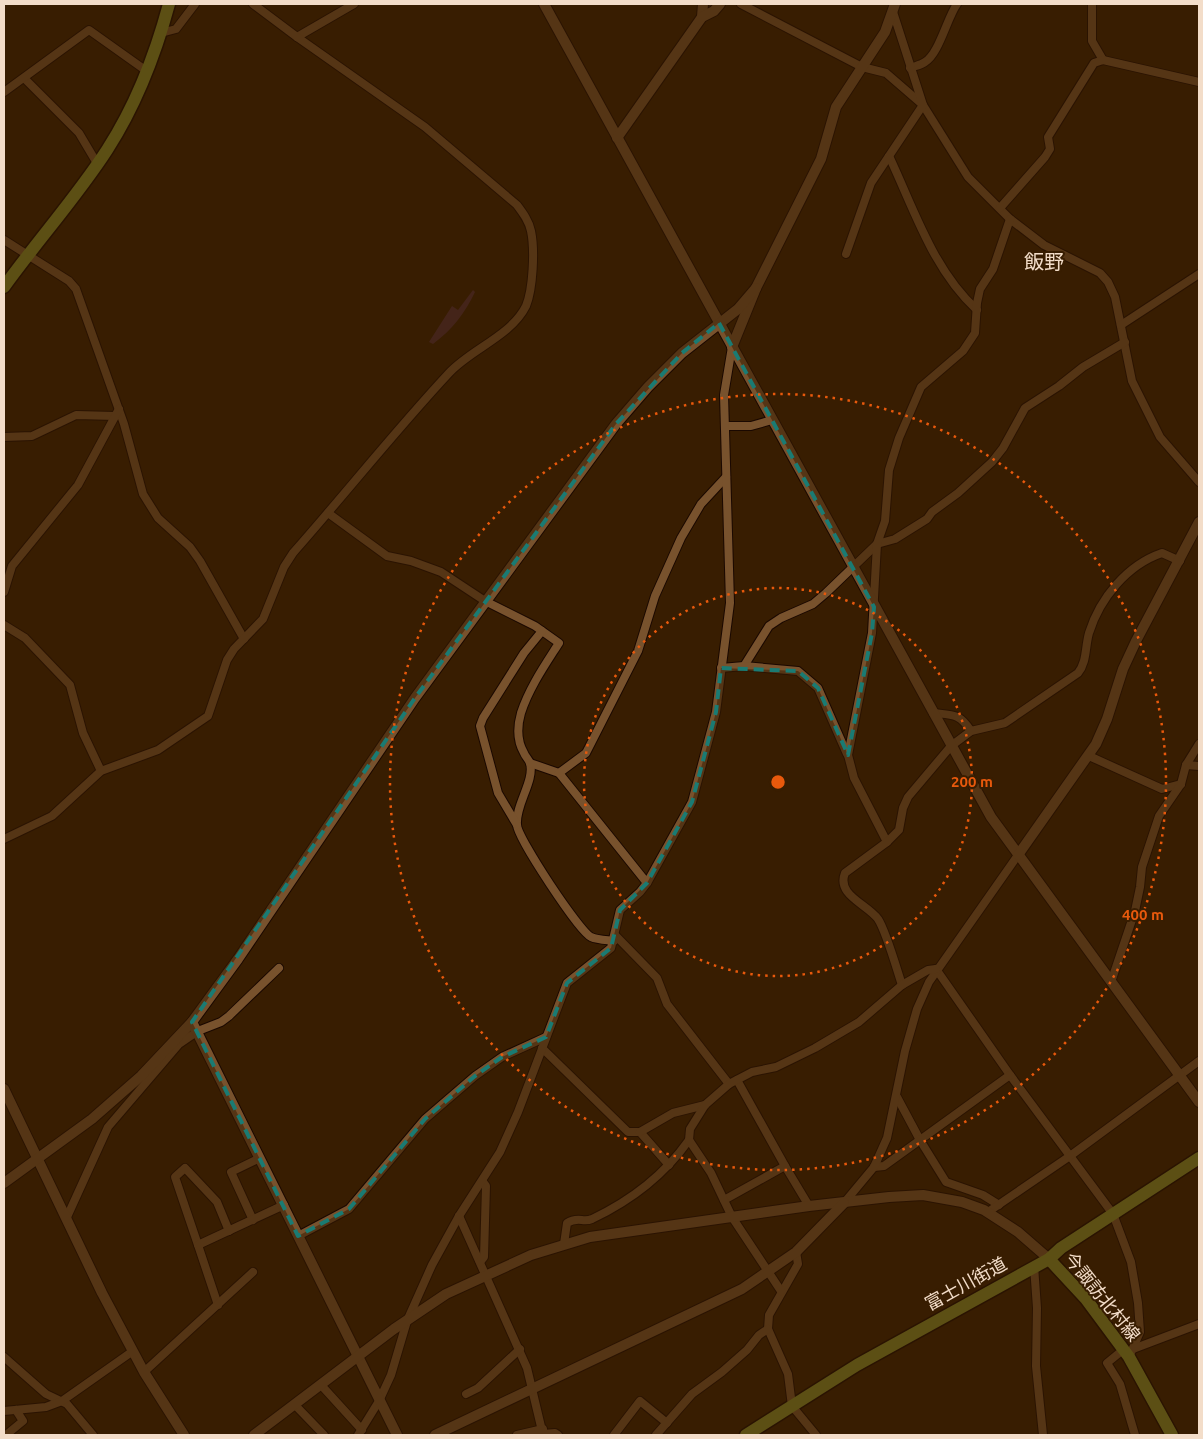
<svg xmlns="http://www.w3.org/2000/svg" width="1203" height="1439" font-family="Ubuntu,'Noto Sans JP',sans-serif">
<style>
.green{fill:#522e37}
.lines{fill:none;stroke-linecap:round;stroke-linejoin:round}
.minor-casing{stroke:#1a0800;stroke-width:10}
.tertiary-casing{stroke:#1a0800;stroke-width:12}
.primary-casing{stroke:#1a0800;stroke-width:15}
.minor{stroke:#78522d;stroke-width:8}
.tertiary{stroke:#78522d;stroke-width:10}
.primary{stroke:#878d2c;stroke-width:12}
.marked{fill:none;stroke:#1a7b73;stroke-width:4;stroke-dasharray:10 6;stroke-linejoin:round}
.ring{fill:none;stroke:#e8590c;stroke-width:2.5;stroke-dasharray:2.5 5}
.labels{text-anchor:middle;stroke-width:4;stroke-linejoin:round;paint-order:stroke}
.street-label{font-size:18px;fill:#f3ddc9;stroke:#381d01}
.quarter-label{font-size:20px;fill:#f3ddc9;stroke:#381d01}
.centre{fill:#e8590c;stroke:#381d01;stroke-width:2.5}
.ring-label{font-size:15px;text-anchor:middle;font-weight:bold;fill:#e8590c;stroke:#381d01;stroke-width:4;stroke-linejoin:round;paint-order:stroke}
</style>
<rect width="100%" height="100%" fill="#381d01"/>
<path class="green" d="M473,290L475,292C465,313 452,330 433,344L429,342L452,306L458,310Z"/>
<g class="lines">
<g class="minor-casing">
<g id="minor">
<polyline points="741,4 862,67 886,73 923,105 968,177 1010,219 1044,245 1100,273 1108,282 1115,297 1132,381 1160,437 1199,482"/>
<polyline points="1092,4 1092,41 1103,60"/>
<polyline points="161,33 176,29 195,4"/>
<polyline points="297,37 354,4"/>
<path d="M910,68C915,66 921,65 925,62C939,54 947,18 957,4"/>
<polyline points="24,78 79,133 98,165"/>
<polyline points="4,92 89,30 148,72"/>
<path d="M889,156C914,209 933,270 977,310"/>
<polyline points="1000,208 1045,157 1050,149 1048,137 1094,63 1103,60 1199,82"/>
<polyline points="4,240 69,281 76,289 124,424 143,494 158,518 190,547 200,561 244,639"/>
<polyline points="846,254 871,183 923,105 893,12"/>
<polyline points="1121,325 1199,274"/>
<polyline points="725,426 751,426 772,420"/>
<polyline points="4,437 32,436 76,415 115,416"/>
<path d="M328,513L387,556L411,561L441,572L485,601L535,626L559,643C545,665 529,688 521,713C517,727 517,741 524,753C525,756 529,760 530,763C535,781 515,805 517,825C518,839 579,931 591,937C598,940 607,940 614,941"/>
<polyline points="4,592 12,566 78,485 119,409"/>
<polyline points="4,625 25,638 70,685 83,733 101,771"/>
<polyline points="744,666 769,626 781,618 813,604 826,593 877,544 895,539 927,519 932,512 958,493 992,462 1003,448 1025,408 1059,386 1083,367 1125,342"/>
<polyline points="721,668 744,666 798,671 818,688 847,754"/>
<path d="M933,713C953,715 959,713 971,731"/>
<polyline points="1089,756 1162,789 1181,784"/>
<polyline points="530,763 559,773 647,883"/>
<polyline points="1186,765 1199,766"/>
<polyline points="559,773 586,753 638,651 655,596 681,538 701,504 726,477"/>
<polyline points="517,825 498,793 480,726 483,718 524,653 542,631"/>
<path d="M4,839L52,816L101,771L158,750L208,716L227,660L234,649L263,619L284,567L293,553C346,493 395,431 449,373C471,349 511,336 526,306C533,289 535,250 531,231C529,221 523,213 517,205L425,127L297,37L253,4"/>
<polyline points="887,842 854,778 848,755 872,633 877,544 885,521 889,470 899,438 921,387 963,351 975,333 977,303 980,289 993,269 1010,219"/>
<polyline points="615,935 657,978 667,1004 729,1084"/>
<polyline points="936,969 1010,1075 1113,1214 1131,1262 1138,1303 1140,1332 1129,1357"/>
<polyline points="1111,982 1135,911 1140,887 1142,867 1159,816 1181,784 1186,765 1199,744"/>
<path d="M902,985C897,970 886,931 878,919C867,904 836,895 845,873L887,842L899,830L903,808L908,797L951,746L971,731L1005,723L1078,673C1087,662 1085,647 1089,633C1100,598 1127,565 1162,553L1180,561"/>
<polyline points="542,1048 628,1132 640,1132 669,1165"/>
<polyline points="897,1097 920,1140 946,1182 983,1195 999,1205"/>
<polyline points="640,1132 673,1113 705,1105"/>
<polyline points="785,1166 809,1206"/>
<polyline points="874,1167 884,1166 1010,1075"/>
<polyline points="724,1200 785,1166 737,1080"/>
<polyline points="844,1203 874,1167 887,1138 905,1051 917,1009 929,982 1018,855"/>
<polyline points="988,1212 1070,1156 1199,1061"/>
<polyline points="459,1216 527,1368 543,1435"/>
<polyline points="67,1217 108,1127 179,1044 198,1031 221,1022 229,1016 279,968"/>
<polyline points="253,1220 231,1172 260,1158"/>
<polyline points="298,1236 349,1209 425,1119 475,1076 502,1057 546,1037"/>
<path d="M564,1244L567,1223C578,1216 583,1223 592,1219C630,1201 665,1174 689,1140"/>
<polyline points="198,1245 175,1177 185,1168 217,1202 229,1231"/>
<polyline points="796,1252 798,1264 769,1315 768,1329 788,1374 792,1406 816,1435"/>
<polyline points="480,1262 484,1257 486,1186 483,1182"/>
<polyline points="1034,1266 1037,1308 1036,1366 1043,1435"/>
<polyline points="781,1291 732,1217 711,1173 689,1140 690,1129 705,1105 729,1084 752,1072 776,1067 815,1048 859,1022 902,985 928,970 936,969"/>
<polyline points="218,1305 198,1245 284,1205"/>
<polyline points="1133,1349 1199,1324"/>
<polyline points="1118,1354 1107,1363 1120,1384 1135,1435"/>
<polyline points="4,1357 46,1394 67,1404 93,1435"/>
<polyline points="144,1372 253,1272"/>
<polyline points="321,1385 362,1430"/>
<polyline points="466,1394 478,1388 520,1349"/>
<polyline points="295,1405 324,1435"/>
<polyline points="4,1411 46,1407 62,1401 133,1351"/>
<polyline points="543,1434 555,1433 558,1435"/>
<polyline points="6,1435 23,1421 16,1410"/>
<polyline points="358,1435 379,1401 391,1375 407,1321 432,1265 459,1216 500,1152 518,1112 567,983 611,948 620,910 640,892 647,883 692,802 716,712 730,603 724,395 732,347"/>
<polyline points="517,1435 543,1429"/>
<polyline points="614,1435 640,1401 667,1423"/>
<polyline points="656,1435 692,1394 722,1372 747,1350 759,1335 768,1329"/>
</g>
</g>
<g class="tertiary-casing">
<g id="tertiary">
<polyline points="544,4 991,817 1199,1102"/>
<polyline points="702,17 703,4"/>
<polyline points="617,138 702,17 714,11 720,4"/>
<polyline points="732,347 756,288 821,159 836,107 885,32 895,4"/>
<polyline points="1018,855 1096,744 1107,719 1123,669 1136,641 1199,522"/>
<polyline points="192,1022 397,1435"/>
<polyline points="4,1089 102,1293 144,1372 184,1435"/>
<polyline points="4,1183 92,1119 141,1076 192,1022 238,959 415,698 616,424 648,387 682,353 738,309 756,288"/>
<polyline points="254,1435 394,1329 446,1294 531,1255 590,1237 809,1206 889,1197 923,1195 962,1202 984,1210 1018,1232 1049,1259"/>
<polyline points="435,1435 742,1289 796,1252 844,1203"/>
</g>
</g>
<g class="primary-casing">
<g id="primary">
<path d="M4,287C37,241 76,198 107,150C136,105 155,56 169,4"/>
<polyline points="1049,1259 1086,1299 1129,1357 1172,1435"/>
<polyline points="746,1435 857,1365 1049,1259 1061,1248 1199,1158"/>
</g>
</g>
<use href="#minor" class="minor"/>
<use href="#tertiary" class="tertiary"/>
<use href="#primary" class="primary"/>
</g>
<path d="M0 0H1203V1439H0ZM719,323L874,607L872,633L848,755L818,688L798,671L721,668L716,712L692,802L647,883L620,910L611,948L567,983L546,1037L502,1057L475,1076L425,1119L349,1209L298,1236L192,1022L415,698L616,424L682,353Z" fill="#381d01" fill-opacity=".55" fill-rule="evenodd"/>
<path class="marked" d="M719,323L874,607L872,633L848,755L818,688L798,671L721,668L716,712L692,802L647,883L620,910L611,948L567,983L546,1037L502,1057L475,1076L425,1119L349,1209L298,1236L192,1022L415,698L616,424L682,353Z"/>
<g class="ring">
<circle cx="778" cy="782" r="194"/>
<circle cx="778" cy="782" r="388"/>
</g>
<g class="labels">
<g class="street-label">
<text transform="translate(966 1284) rotate(-29)" y="6">富士川街道</text>
<text transform="translate(1102 1297) rotate(51)" y="6">今諏訪北村線</text>
</g>
<g class="quarter-label">
<text x="1044" y="269">飯野</text>
</g>
</g>
<circle cx="778" cy="782" r="8" class="centre"/>
<g class="ring-label">
<text x="972" y="787">200 m</text>
<text x="1143" y="920">400 m</text>
</g>
<rect width="1203" height="1439" fill="none" stroke="#f3ddc9" stroke-width="10"/>
</svg>
